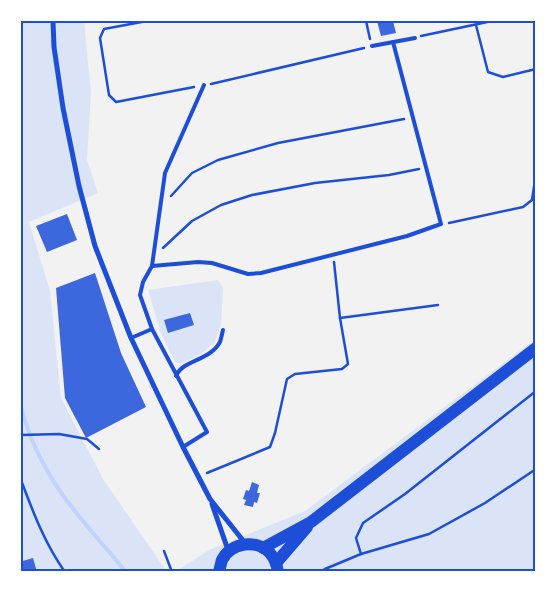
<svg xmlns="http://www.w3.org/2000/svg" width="557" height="593" font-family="'Fira Sans',sans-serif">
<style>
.green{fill:#dbe4f7}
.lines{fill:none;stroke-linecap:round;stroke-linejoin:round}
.stream{stroke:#bfd3fe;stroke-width:4}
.building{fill:#3d67dc}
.path{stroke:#1d4ed8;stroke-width:2.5}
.service{stroke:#1d4ed8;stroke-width:4}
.minor{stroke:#1d4ed8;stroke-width:5}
.primary{stroke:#1d4ed8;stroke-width:12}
.neatline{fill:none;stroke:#1d4ed8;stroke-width:2}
</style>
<rect width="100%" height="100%" fill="#f2f2f2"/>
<g class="green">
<polygon points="21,21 84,21 91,93 87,160 98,193 29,222 50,291 61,398 103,479 167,572 21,572"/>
<polygon points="218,280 223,288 221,325 214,343 201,354 180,364 175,362 161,333 148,290"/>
<polygon points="536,339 536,572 175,572 209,550 305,511"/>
</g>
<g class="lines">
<path class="stream" d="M21,407C29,437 42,465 60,491C79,519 104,545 126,572"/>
</g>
<g class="building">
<polygon points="377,21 393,21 396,33 381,36"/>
<polygon points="67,214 77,240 47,252 36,226"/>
<polygon points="95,273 121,353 146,407 86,438 65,398 56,288"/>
<polygon points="190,313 194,325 168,333 164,320"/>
<polygon points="252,482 259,485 257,493 260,493 257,503 254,502 253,507 244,505 246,500 243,499 246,490 249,491"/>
<polygon points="21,557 23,561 33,558 37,572 21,572"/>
</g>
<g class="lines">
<g class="path">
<polyline points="147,21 104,29 100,38 109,95 116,102 194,87"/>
<polyline points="366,21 370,39"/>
<polyline points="476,25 488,72 503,77 536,69"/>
<polyline points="421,36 492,21"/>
<polyline points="211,84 364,48"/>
<polyline points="171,196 192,173 218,160 278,143 404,119"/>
<polyline points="449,223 523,207 532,200 536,173"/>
<polyline points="163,248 192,221 221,205 252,195 315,183 389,175 419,169"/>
<polyline points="340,318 438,305"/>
<polyline points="21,435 59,434 87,439 99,449"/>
<polyline points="207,473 270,447 275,433 287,379 295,374 342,369 348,364 340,318 334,262"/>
<path d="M21,480C33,512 45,544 65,572"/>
<polyline points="164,551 172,572"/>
<polyline points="361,554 356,538 363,523 405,494 536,391"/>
<polyline points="320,572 325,569 361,554 429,534 485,503 536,469"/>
</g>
<g class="service">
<polyline points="372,46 415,38"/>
<polyline points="152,266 198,262 212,263 248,274 261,273 407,236 441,224 393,42"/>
<polyline points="131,338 152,329"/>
<path d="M176,376C182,360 210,361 220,342C221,339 222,334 223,330"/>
<polyline points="183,447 207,432 152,329 140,295 143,282 152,266 165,173 204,85"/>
</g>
<g class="minor">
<polyline points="53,21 54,47 63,108 79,186 95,246 131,338 183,447 210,499 245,543"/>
<polyline points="212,504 228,550"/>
</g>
<g class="primary">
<polyline points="263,548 311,522 536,348"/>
<polyline points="276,563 307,527"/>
<path d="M219,572C220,568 221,563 222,560C231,542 257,539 270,553C275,559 277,565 278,572"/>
</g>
</g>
<rect width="557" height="593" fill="none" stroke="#ffffff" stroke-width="45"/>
<rect x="22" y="22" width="512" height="548" class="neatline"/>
</svg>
